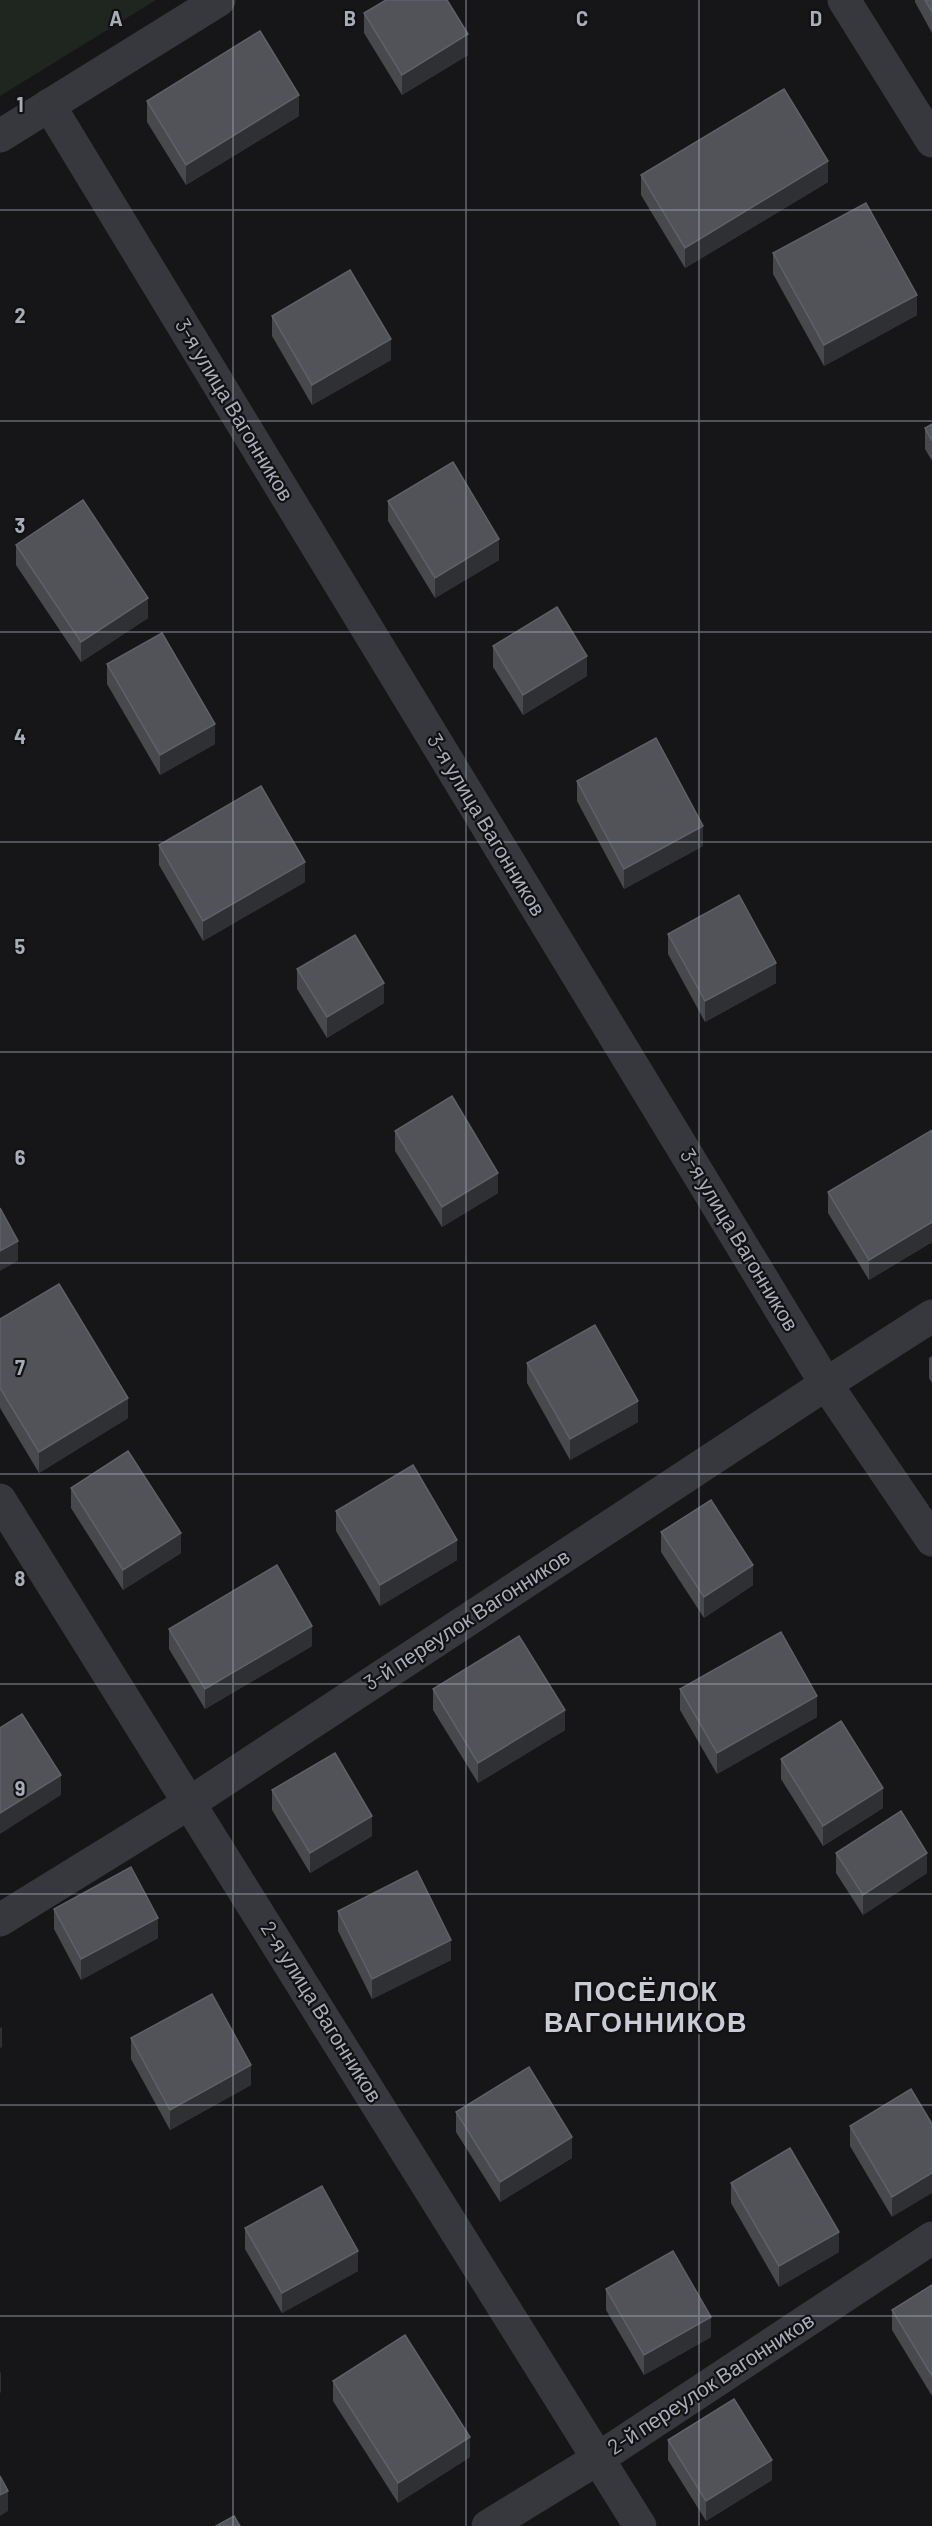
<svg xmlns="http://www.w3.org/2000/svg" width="932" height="2526" font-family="Barlow,sans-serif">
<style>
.green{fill:#1e261f}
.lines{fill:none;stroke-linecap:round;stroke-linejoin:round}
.minor{stroke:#37383d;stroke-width:33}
.wall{fill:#47494d}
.shaded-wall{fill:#2f3033}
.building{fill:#525359;stroke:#5f6168;stroke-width:1.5}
.grid{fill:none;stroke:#a8adb8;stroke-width:1.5;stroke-opacity:0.55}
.labels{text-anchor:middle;stroke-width:4.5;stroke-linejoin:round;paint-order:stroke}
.street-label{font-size:21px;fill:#a8adb8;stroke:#111113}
.district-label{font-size:27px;font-weight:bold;letter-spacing:1.5px;fill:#c9ccd4;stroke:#111113}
.grid-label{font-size:20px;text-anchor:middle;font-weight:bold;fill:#a8adb8;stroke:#111113;stroke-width:4.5;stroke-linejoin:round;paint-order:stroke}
</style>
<rect width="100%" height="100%" fill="#161618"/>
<polygon class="green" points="0,0 156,0 0,96"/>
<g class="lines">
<g class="minor">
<polyline points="844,0 932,141"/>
<polyline points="49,105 826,1384 932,1540"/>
<polyline points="0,136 219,0"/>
<polyline points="0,1500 640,2526"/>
<polyline points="0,1920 191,1802 826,1384 932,1316"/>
<polyline points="488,2526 599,2458 932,2238"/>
</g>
</g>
<g class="wall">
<polygon points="915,0 932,0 932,33 915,2"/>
<polygon points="364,13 468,55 402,95 364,33"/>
<polygon points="147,101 299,116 186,185 147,122"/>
<polygon points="641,175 828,182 685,268 641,195"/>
<polygon points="773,253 917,315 824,366 773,274"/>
<polygon points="272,316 391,360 312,405 272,336"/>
<polygon points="932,424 932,461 925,449 925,428"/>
<polygon points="388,501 499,560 435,598 388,521"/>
<polygon points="16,545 148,618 81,662 16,565"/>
<polygon points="493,646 587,676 523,715 493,667"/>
<polygon points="107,664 215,744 160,775 107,684"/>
<polygon points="577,781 703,846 624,889 577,801"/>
<polygon points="159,845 305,882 203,941 159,865"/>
<polygon points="668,934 776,983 705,1022 668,954"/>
<polygon points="297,969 384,1003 327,1038 297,989"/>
<polygon points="932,1130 932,1242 869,1280 828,1213 828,1192"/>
<polygon points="395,1131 498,1193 442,1227 395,1151"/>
<polygon points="0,1319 128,1418 39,1473 0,1408"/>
<polygon points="932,1356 932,1383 929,1378 929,1358"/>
<polygon points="527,1363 638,1422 570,1460 527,1383"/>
<polygon points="71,1488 181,1553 123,1590 71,1508"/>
<polygon points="336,1511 457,1560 380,1606 336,1531"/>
<polygon points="661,1532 753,1585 704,1618 661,1552"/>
<polygon points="169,1629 312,1646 205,1709 169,1649"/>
<polygon points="433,1689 565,1730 478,1783 433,1710"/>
<polygon points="680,1689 817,1717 717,1774 680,1710"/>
<polygon points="781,1759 883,1808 823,1846 781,1779"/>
<polygon points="272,1790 372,1836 310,1873 272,1810"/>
<polygon points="836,1853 927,1873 863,1915 836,1873"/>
<polygon points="54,1909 158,1938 81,1980 54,1929"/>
<polygon points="338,1911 451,1960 372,1999 338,1931"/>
<polygon points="131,2038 251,2085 170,2130 131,2059"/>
<polygon points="911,2089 892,2217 850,2146 850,2126"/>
<polygon points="456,2112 572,2158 500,2202 456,2132"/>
<polygon points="731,2183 839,2252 779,2287 731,2203"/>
<polygon points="245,2228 358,2271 282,2313 245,2249"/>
<polygon points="932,2285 932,2396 892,2330 892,2310"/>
<polygon points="606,2289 711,2337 644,2375 606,2310"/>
<polygon points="333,2381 470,2457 398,2503 333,2401"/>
<polygon points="668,2440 772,2480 706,2521 668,2460"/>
</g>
<g class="shaded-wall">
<polygon points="468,34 468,55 402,95 402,75"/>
<polygon points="299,95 299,116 186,185 186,165"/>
<polygon points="828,161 828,182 685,268 685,248"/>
<polygon points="917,295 917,315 824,366 824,345"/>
<polygon points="391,339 391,360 312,405 312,385"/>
<polygon points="499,539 499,560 435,598 435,578"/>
<polygon points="148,598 148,618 81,662 81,642"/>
<polygon points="587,656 587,676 523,715 523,695"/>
<polygon points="215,724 215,744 160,775 160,755"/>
<polygon points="703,826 703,846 624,889 624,869"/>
<polygon points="305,862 305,882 203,941 203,921"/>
<polygon points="776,963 776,983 705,1022 705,1001"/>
<polygon points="384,983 384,1003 327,1038 327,1017"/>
<polygon points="498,1173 498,1193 442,1227 442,1207"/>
<polygon points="932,1222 932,1242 869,1280 869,1260"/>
<polygon points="18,1241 18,1261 0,1271 0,1251"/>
<polygon points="128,1398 128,1418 39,1473 39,1452"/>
<polygon points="638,1401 638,1422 570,1460 570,1439"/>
<polygon points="181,1533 181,1553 123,1590 123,1570"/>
<polygon points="457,1540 457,1560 380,1606 380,1585"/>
<polygon points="753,1565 753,1585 704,1618 704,1597"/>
<polygon points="312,1626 312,1646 205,1709 205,1689"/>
<polygon points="817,1696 817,1717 717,1774 717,1753"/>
<polygon points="565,1710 565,1730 478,1783 478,1763"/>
<polygon points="61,1775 61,1795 0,1834 0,1813"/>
<polygon points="883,1788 883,1808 823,1846 823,1826"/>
<polygon points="372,1816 372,1836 310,1873 310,1853"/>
<polygon points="927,1853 927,1873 863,1915 863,1895"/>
<polygon points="158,1918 158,1938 81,1980 81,1959"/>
<polygon points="451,1940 451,1960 372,1999 372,1979"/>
<polygon points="2,2027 2,2047 0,2048 0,2028"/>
<polygon points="251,2065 251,2085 170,2130 170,2110"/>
<polygon points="572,2137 572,2158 500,2202 500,2182"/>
<polygon points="932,2173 932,2193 892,2217 892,2197"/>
<polygon points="839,2232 839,2252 779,2287 779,2266"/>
<polygon points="358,2251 358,2271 282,2313 282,2293"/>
<polygon points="711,2317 711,2337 644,2375 644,2355"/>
<polygon points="1,2372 1,2392 0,2393 0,2373"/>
<polygon points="470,2437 470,2457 398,2503 398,2483"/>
<polygon points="772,2460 772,2480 706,2521 706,2501"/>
<polygon points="8,2491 8,2511 0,2516 0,2495"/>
</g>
<g class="building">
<polygon points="386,0 447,0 468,34 402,75 364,13"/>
<polygon points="925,0 932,0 932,12"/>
<polygon points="260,31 299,95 186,165 147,101"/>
<polygon points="784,89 828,161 685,248 641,175"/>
<polygon points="866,203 917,295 824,345 773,253"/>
<polygon points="350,270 391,339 312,385 272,316"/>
<polygon points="932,424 932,441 925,428"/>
<polygon points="453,462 499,539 435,578 388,501"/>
<polygon points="83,500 148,598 81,642 16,545"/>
<polygon points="557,607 587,656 523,695 493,646"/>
<polygon points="162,633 215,724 160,755 107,664"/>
<polygon points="656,738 703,826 624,869 577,781"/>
<polygon points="261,786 305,862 203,921 159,845"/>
<polygon points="739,895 776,963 705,1001 668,934"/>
<polygon points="355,935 384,983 327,1017 297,969"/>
<polygon points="452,1096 498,1173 442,1207 395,1131"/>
<polygon points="932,1130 932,1222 869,1260 828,1192"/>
<polygon points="0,1208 18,1241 0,1251"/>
<polygon points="59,1284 128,1398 39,1452 0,1388 0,1319"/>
<polygon points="595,1325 638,1401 570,1439 527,1363"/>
<polygon points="128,1451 181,1533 123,1570 71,1488"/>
<polygon points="413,1465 457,1540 380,1585 336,1511"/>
<polygon points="711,1500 753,1565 704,1597 661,1532"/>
<polygon points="277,1565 312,1626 205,1689 169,1629"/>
<polygon points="781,1632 817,1696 717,1753 680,1689"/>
<polygon points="519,1636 565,1710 478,1763 433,1689"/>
<polygon points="22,1714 61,1775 0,1813 0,1728"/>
<polygon points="841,1721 883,1788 823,1826 781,1759"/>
<polygon points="335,1753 372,1816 310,1853 272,1790"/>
<polygon points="901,1811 927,1853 863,1895 836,1853"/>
<polygon points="131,1867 158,1918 81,1959 54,1909"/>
<polygon points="417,1871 451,1940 372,1979 338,1911"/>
<polygon points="212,1994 251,2065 170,2110 131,2038"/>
<polygon points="529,2067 572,2137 500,2182 456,2112"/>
<polygon points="911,2089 932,2124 932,2173 892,2197 850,2126"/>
<polygon points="790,2148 839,2232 779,2266 731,2183"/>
<polygon points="322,2186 358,2251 282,2293 245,2228"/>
<polygon points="673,2251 711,2317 644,2355 606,2289"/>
<polygon points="932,2285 932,2376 892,2310"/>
<polygon points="405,2335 470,2437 398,2483 333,2381"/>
<polygon points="734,2399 772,2460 706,2501 668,2440"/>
<polygon points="0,2476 8,2491 0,2495"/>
<polygon points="234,2516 240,2526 216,2526"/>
</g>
<path class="grid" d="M233,0V2526M466,0V2526M699,0V2526M0,210H932M0,421H932M0,632H932M0,842H932M0,1052H932M0,1263H932M0,1474H932M0,1684H932M0,1894H932M0,2105H932M0,2316H932"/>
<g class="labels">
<g class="street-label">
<text transform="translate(234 410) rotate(59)" y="7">3-я улица Вагонников</text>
<text transform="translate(486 825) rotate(59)" y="7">3-я улица Вагонников</text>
<text transform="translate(739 1240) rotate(59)" y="7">3-я улица Вагонников</text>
<text transform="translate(467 1620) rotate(-33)" y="7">3-й переулок Вагонников</text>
<text transform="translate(321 2012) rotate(58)" y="7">2-я улица Вагонников</text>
<text transform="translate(711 2384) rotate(-33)" y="7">2-й переулок Вагонников</text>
</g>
<g class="district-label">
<text x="646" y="2001">ПОСЁЛОК<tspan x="646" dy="31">ВАГОННИКОВ</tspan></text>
</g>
</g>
<g class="grid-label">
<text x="116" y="26">A</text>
<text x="350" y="26">B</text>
<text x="582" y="26">C</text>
<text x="816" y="26">D</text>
<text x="20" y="112">1</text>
<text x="20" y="323">2</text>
<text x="20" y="533">3</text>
<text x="20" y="744">4</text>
<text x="20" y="954">5</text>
<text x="20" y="1165">6</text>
<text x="20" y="1375">7</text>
<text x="20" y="1586">8</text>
<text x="20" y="1796">9</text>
</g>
</svg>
